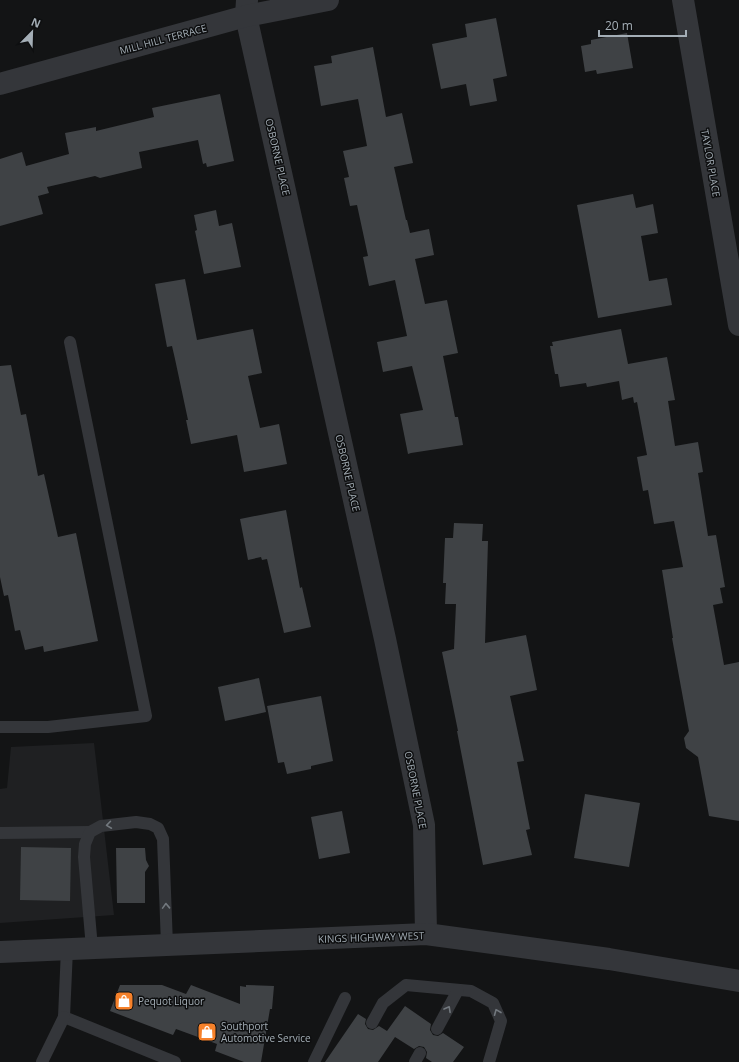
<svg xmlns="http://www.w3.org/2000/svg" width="739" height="1062" font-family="'Open Sans',sans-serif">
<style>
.built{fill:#1f2022}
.building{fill:#3f4245}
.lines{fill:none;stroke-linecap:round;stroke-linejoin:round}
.service{stroke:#34363a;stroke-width:12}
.minor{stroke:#34363a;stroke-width:22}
.oneway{stroke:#72787e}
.labels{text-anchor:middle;stroke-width:3;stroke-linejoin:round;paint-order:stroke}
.street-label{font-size:10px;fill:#a4aeb6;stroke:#0e0f10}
.poi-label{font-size:10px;fill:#a4aeb6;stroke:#0e0f10;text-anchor:start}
</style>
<rect width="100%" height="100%" fill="#131415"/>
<polygon class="built" points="94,743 114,915 0,923 0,789 7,788 11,747"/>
<g class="building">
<polygon points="496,18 507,76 493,79 497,101 470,106 466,84 441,89 432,44 467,37 465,24"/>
<polygon points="627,33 633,68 597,74 596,70 585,72 581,46 591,44 591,40"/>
<polygon points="373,47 386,117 402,113 413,163 394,167 406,220 407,220 410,233 429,229 434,255 415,259 425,304 447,300 458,353 443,356 455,417 458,417 463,445 411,453 408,454 400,414 423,410 412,366 383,372 377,342 407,336 395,280 369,286 363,257 368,256 357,205 350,206 344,178 349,177 343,151 367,146 358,99 321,106 314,66 332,63 331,56"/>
<polygon points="220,94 234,161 207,167 206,163 203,164 198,140 139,152 142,168 100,178 95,176 47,187 49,193 38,196 43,214 0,226 0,159 22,152 26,166 69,154 65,133 96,127 96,131 154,117 152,108"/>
<polygon points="633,194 636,208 653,204 658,233 641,236 649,281 667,278 672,305 598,318 577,205"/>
<polygon points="216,210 219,226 232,223 241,267 204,274 195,231 197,230 194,215"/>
<polygon points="185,279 197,340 253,329 262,373 248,376 260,428 279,424 287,464 244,472 237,435 191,444 186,420 188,420 175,359 172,346 167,347 155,284"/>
<polygon points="621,329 628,364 667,357 675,400 668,401 675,446 698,442 703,472 698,473 708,536 716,535 725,587 720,588 723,603 713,605 724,665 739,662 739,821 709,816 698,757 686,748 684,738 689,731 672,638 673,638 662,570 683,567 674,521 654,524 648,490 643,491 637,457 647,455 637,402 634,403 633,397 622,400 619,381 587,387 586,383 560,387 558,374 555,374 550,346 553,346 552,342"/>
<polygon points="11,365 21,415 26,414 38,476 44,474 58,537 76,533 98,641 44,652 43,646 25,650 20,630 15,631 8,595 4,596 0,577 0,366"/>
<polygon points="286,510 300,588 302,587 311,627 284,633 267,559 262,560 261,557 248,560 240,519"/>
<polygon points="454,523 483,524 482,541 488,541 485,643 526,635 537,690 510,696 524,761 517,762 530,829 526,830 532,855 483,865 457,731 458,731 442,652 454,649 456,604 445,604 446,583 443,583 445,538 453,538"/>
<polygon points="259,678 266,712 225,721 218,687"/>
<polygon points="321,696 333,761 311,766 311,769 287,774 284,762 278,763 267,706"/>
<polygon points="585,794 640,803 629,867 574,858"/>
<polygon points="342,811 350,853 319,859 311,817"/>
<polygon points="21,847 71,848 70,901 20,900"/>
<polygon points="116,848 145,848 146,860 149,866 145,872 145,903 117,903"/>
<polygon points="120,985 162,985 186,994 191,985 240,1004 240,986 246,987 246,985 274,986 272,1009 270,1009 261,1062 244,1062 215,1051 217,1044 176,1029 173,1035 110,1011"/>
<polygon points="405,1006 431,1024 430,1030 433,1035 438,1036 443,1033 464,1047 453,1062 432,1062 426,1058 427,1052 424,1047 419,1046 414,1049 395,1037 378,1062 325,1062 358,1014 366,1019 365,1024 368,1029 373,1030 379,1026 387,1031"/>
</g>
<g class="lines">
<g class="service">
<polyline points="0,727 48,727 146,716 70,342"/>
<polyline points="0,833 90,832"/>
<polyline points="92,948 84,857 85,844 90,832 101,826 136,822 150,824 158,828 163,839 167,945"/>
<polyline points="67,949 64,1017 175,1062"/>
<polyline points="372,1023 383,1003 406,985 471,991 493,1003 501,1021 489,1062"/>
<polyline points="437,1029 458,990"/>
<polyline points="42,1062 64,1017"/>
<polyline points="314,1062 345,998"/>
<polyline points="415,1062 420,1053"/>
</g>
<g class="minor">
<polyline points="247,0 246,16 385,639 424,825 426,934"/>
<polyline points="683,0 739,325"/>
<polyline points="0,84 246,16 328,0"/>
<polyline points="0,952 426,934 609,959 739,981"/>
</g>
</g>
<defs><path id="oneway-chevron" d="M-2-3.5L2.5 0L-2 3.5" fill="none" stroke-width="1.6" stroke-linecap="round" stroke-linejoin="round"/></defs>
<g class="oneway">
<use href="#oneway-chevron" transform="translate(109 825) rotate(172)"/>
<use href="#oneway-chevron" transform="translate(166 906) rotate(-92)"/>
<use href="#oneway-chevron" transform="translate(448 1009) rotate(-61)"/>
<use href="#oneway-chevron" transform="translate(497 1012) rotate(-112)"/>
</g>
<defs>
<g id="shop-square" transform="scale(1)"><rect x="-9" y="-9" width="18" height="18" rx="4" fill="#f6812a" stroke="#0e0f10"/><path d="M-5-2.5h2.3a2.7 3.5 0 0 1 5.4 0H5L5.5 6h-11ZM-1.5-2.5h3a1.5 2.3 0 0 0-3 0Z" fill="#fff"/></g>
</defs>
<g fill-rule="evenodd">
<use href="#shop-square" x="124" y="1001"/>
<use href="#shop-square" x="207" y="1032"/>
</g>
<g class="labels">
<g class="street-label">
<text transform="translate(163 39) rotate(-15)" y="4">MILL HILL TERRACE</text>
<text transform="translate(278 157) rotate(77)" y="4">OSBORNE PLACE</text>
<text transform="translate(711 163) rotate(80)" y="4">TAYLOR PLACE</text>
<text transform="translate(348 473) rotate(77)" y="4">OSBORNE PLACE</text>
<text transform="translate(416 790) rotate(79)" y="4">OSBORNE PLACE</text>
<text transform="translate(371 937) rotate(-2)" y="4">KINGS HIGHWAY WEST</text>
</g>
<g class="poi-label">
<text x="138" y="1005">Pequot Liquor</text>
<text x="221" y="1030">Southport<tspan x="221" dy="12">Automotive Service</tspan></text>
</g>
</g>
<g transform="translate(32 32) rotate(23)" stroke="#0e0f10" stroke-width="3" paint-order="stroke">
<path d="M0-3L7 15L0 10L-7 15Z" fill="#a4aeb6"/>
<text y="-6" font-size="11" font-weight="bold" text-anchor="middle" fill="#a4aeb6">N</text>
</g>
<path d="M599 30v6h87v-6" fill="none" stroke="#a4aeb6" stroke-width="2"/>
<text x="605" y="30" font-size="12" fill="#a4aeb6" stroke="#0e0f10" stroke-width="3" paint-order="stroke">20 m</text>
</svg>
